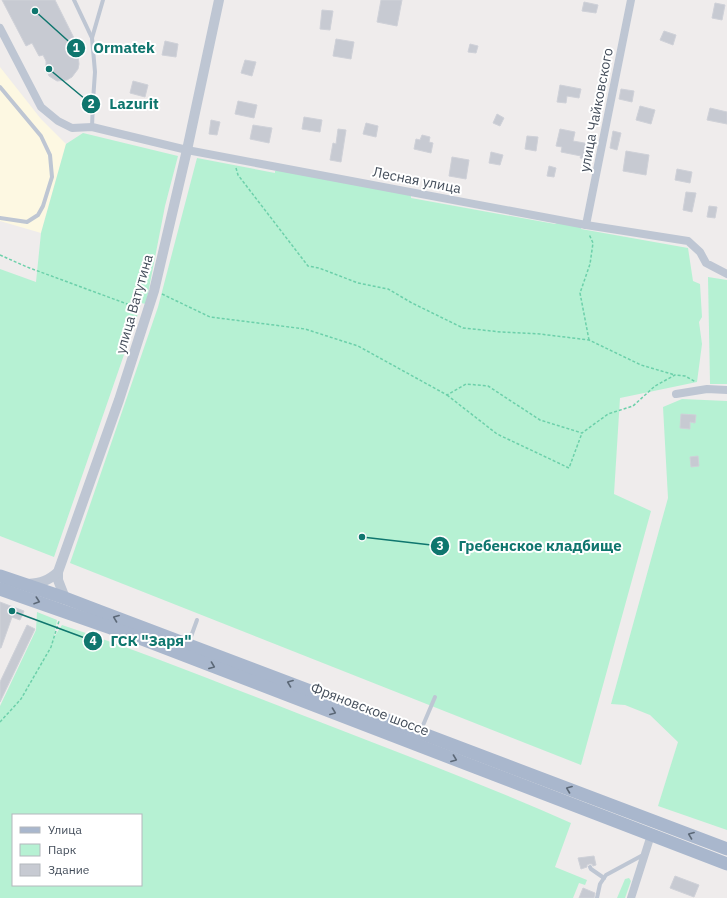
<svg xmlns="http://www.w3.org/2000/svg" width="727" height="898" font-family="'IBM Plex Sans',sans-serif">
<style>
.commercial{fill:#fdf8e2}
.green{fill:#b6f1d3;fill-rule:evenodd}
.building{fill:#c7cad2;stroke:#cfd1d8}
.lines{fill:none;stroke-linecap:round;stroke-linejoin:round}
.path{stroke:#6cd0aa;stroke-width:1.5;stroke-dasharray:3 2;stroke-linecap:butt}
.service{stroke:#bec6d3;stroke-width:4}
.minor{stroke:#bec6d3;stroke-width:8}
.tertiary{stroke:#bec6d3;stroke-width:10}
.primary{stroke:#a9b7cd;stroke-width:13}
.oneway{stroke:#5c6877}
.labels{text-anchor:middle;stroke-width:4;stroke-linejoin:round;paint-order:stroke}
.street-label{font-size:14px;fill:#434d5a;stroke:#fff}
.leader{fill:none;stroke:#0f766e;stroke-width:1.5}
.callout-dot{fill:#0f766e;stroke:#fff;stroke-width:1.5}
.mark-label{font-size:12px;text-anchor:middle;font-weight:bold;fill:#fff}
.callout-label{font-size:15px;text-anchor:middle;font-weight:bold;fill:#0f766e;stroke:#fff;stroke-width:4;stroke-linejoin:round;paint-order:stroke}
</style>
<rect width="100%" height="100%" fill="#efecec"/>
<polygon class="commercial" points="0,67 41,119 66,144 41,233 0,221"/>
<g class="green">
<polygon points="83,133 178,156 165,206 146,304 141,303 136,320 54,557 0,536 0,269 36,282 41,233 66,144"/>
<polygon points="197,158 275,173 275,171 280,170 411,195 411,198 555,224 559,222 582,226 581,229 688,248 693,281 700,284 702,317 699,322 702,344 697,382 620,398 614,494 651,511 581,765 70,563 158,307"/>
<polygon points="708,277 727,280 727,384 710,384"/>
<polygon points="682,399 727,401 727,830 658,806 678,742 650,715 625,705 611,704 668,498 663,407"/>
<path d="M37,612L57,620L54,637L62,625C143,652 222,684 302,715C392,750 483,784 571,823L555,867L587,880L585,885L579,883L573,898H0V706L36,630ZM13,815H141V885H13Z"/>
<polygon points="629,878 631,881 625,898 617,898 625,879"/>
</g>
<g class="building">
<polygon points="2,0 55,0 78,46 74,50 78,56 79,64 78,69 72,77 67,80 57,81 49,76 46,68 46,61 43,55 39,56 32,43 26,46"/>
<polygon points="381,0 402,0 397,26 377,22"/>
<polygon points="584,2 598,5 596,13 582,11"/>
<polygon points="715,3 725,5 722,20 712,18"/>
<polygon points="322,10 333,11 330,30 320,29"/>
<polygon points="664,31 676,35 673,45 660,40"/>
<polygon points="336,39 354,42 351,59 333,56"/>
<polygon points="165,41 178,44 176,57 162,55"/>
<polygon points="470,44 478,46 476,53 468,52"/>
<polygon points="245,60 256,62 252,76 241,73"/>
<polygon points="133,81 148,85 145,97 130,93"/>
<polygon points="560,85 581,89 579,98 567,96 566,103 557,102"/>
<polygon points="621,89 634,91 632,102 619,99"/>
<polygon points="238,101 257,105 254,118 235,114"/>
<polygon points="640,106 655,110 651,124 636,120"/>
<polygon points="710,108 727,112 727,124 707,120"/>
<polygon points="497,114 504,118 500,126 493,123"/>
<polygon points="304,117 322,120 320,132 302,129"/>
<polygon points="211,120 220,122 217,135 209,134"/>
<polygon points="366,123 378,126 376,137 363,134"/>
<polygon points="253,125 272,128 269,143 250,139"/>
<polygon points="338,129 346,130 341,162 330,160 333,143 336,144"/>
<polygon points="560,129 575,132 573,141 590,144 587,159 580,158 581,156 561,152 562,147 556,146"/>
<polygon points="613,131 621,133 617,150 610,148"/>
<polygon points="422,135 430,137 429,142 433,143 431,153 414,149 416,139 420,140"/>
<polygon points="527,136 538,137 536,151 525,149"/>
<polygon points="626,151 649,155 646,175 623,171"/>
<polygon points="491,152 503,155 500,165 489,163"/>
<polygon points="452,157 469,160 466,179 449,176"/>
<polygon points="549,166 556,168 554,177 547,176"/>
<polygon points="677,169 692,172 690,183 675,180"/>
<polygon points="686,192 696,193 692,212 683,210"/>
<polygon points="709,206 717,207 715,218 707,217"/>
<polygon points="681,414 696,415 695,423 690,422 690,429 680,428"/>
<polygon points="698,456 699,466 691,467 690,457"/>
<polygon points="0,602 24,611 20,620 12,617 1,648 0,648"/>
<polygon points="27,625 35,629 0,702 0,682"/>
<polygon points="594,856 596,865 593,866 592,864 589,864 587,865 587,867 581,869 578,858"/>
<polygon points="675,876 699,885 694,897 670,888"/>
<polygon points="583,888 595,893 594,898 579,898"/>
</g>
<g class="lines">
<g class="path">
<polyline points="236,168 238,175 308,266 319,268 358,283 388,289 412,303 463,328 501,332 540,334 589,340 641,365 675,375"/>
<polyline points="0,255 27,267 138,308"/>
<polyline points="162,294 210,317 305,329 358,346 447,395 466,384 488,386 540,420 582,433 608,414 633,406 655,386 675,375 685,376 696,382"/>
<polyline points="589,340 580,293 590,264 593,243 589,234"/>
<polyline points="447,395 497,434 569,468 582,433"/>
<polyline points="0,722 21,699 51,647 59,621"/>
</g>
<g class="service">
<polyline points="74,0 92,38"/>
<polyline points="0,87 41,136 50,155 52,177 43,206 38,215 27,222 0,218"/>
<polyline points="92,127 93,101 95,72 92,38 103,0"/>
<polyline points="189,642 197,620"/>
<polyline points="421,730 435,697"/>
<polyline points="590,867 591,869 604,878"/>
<polyline points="597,898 600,884 606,875 643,855"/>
</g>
<g class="minor">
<polyline points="0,28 41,107 58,121 72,128 92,127 187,150 586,225 688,241 700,252 706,263 727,274"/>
<polyline points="586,225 631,0"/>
<polyline points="676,394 707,389 727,390"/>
<polyline points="631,898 651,835"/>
</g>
<g class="tertiary">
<polyline points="58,572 58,580 65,598"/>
<path d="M28,584C41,583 48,581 58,572L119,400L154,291L187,150L219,0"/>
</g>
<g class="primary">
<polyline points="0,576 65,598 99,611 727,849"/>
<polyline points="0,589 134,636 727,864"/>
</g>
</g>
<defs><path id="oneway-chevron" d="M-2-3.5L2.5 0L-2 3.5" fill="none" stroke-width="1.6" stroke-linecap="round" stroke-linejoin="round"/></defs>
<g class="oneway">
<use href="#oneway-chevron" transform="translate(37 601) rotate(19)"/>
<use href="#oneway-chevron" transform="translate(116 618) rotate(-159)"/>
<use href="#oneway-chevron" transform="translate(212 666) rotate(21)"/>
<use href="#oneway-chevron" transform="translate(290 683) rotate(-159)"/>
<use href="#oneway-chevron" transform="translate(333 712) rotate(21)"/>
<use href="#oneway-chevron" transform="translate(454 759) rotate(21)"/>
<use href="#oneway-chevron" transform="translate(569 789) rotate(-159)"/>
<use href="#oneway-chevron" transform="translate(691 835) rotate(-159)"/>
</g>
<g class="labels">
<g class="street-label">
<text transform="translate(596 110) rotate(-79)" y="5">улица Чайковского</text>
<text transform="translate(417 180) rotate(11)" y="5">Лесная улица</text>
<text transform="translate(134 304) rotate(-74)" y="5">улица Ватутина</text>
<text transform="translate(370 709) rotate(21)" y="5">Фряновское шоссе</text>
</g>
</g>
<path class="leader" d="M35 11L76 48M49 69L91 104M362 537L440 546M12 611L93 641"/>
<g class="callout-dot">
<circle cx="35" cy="11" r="4"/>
<circle cx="49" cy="69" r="4"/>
<circle cx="362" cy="537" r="4"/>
<circle cx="12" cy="611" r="4"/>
<circle cx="76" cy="48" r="10"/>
<circle cx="91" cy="104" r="10"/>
<circle cx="440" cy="546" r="10"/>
<circle cx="93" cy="641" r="10"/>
</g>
<g class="mark-label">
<text x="76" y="52">1</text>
<text x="91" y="108">2</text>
<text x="440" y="550">3</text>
<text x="93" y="645">4</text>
</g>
<g class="callout-label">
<text x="124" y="53">Ormatek</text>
<text x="134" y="109">Lazurit</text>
<text x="540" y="551">Гребенское кладбище</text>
<text x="151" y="646">ГСК "Заря"</text>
</g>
<rect x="12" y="814" width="130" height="72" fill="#ffffff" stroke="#b4b8bd"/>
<rect x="20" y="827" width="20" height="6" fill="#a9b7cd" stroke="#b4b8bd"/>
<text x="48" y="834" font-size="12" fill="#434d5a">Улица</text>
<rect x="20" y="844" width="20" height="12" fill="#b6f1d3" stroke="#b4b8bd"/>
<text x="48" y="854" font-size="12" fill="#434d5a">Парк</text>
<rect x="20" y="864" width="20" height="12" fill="#c7cad2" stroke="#b4b8bd"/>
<text x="48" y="874" font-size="12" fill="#434d5a">Здание</text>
</svg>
